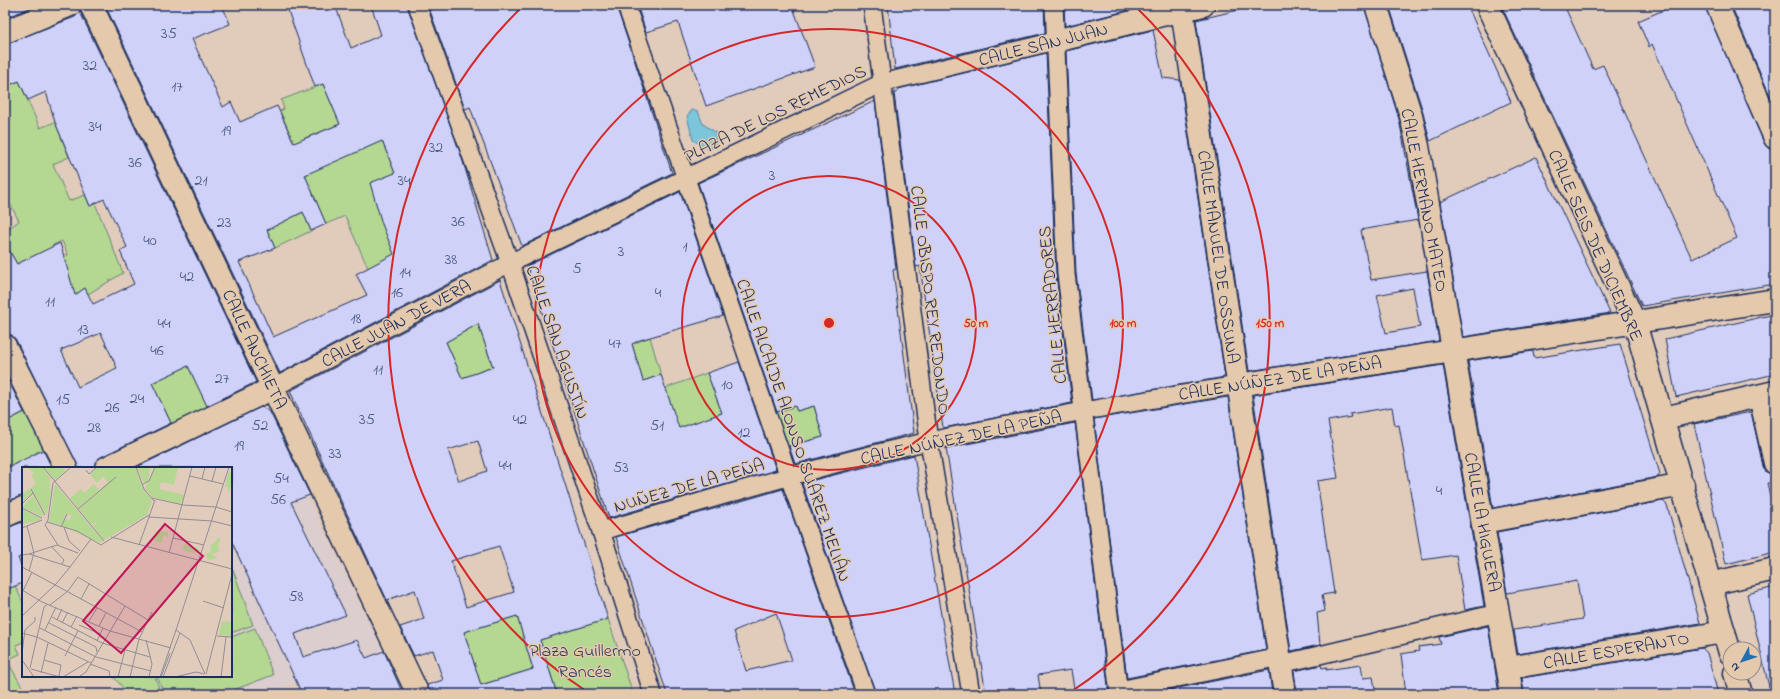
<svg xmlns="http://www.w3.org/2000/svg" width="1780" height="699" font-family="'Indie Flower',sans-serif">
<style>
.built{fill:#dccdce}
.green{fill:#b4d791;stroke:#688378}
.water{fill:#7bc5db;stroke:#5589a9}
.building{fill:#cfd1f9;stroke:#1b2f5e;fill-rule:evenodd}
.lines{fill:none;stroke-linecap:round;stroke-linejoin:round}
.pedestrian-casing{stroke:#1b2f5e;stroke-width:20}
.minor-casing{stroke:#1b2f5e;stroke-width:25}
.tertiary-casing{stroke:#1b2f5e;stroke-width:25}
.pedestrian{stroke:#e5c9ac;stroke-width:17}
.minor{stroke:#e5c9ac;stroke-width:22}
.tertiary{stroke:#e5c9ac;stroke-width:22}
.ring{fill:none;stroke:#d62828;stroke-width:2}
.labels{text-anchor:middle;stroke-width:3;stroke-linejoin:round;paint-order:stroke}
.number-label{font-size:16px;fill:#485885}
.street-label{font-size:18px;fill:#1b2f5e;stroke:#e5c9ac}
.park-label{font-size:18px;fill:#2a4063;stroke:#e5c9ac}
.inset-road{fill:none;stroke:#928d96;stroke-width:1}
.view{fill:#c2185b;fill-opacity:0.15;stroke:#c2185b;stroke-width:2}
.inset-edge{fill:none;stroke:#1b2f5e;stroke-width:2}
.centre{fill:#d62828;stroke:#e5c9ac;stroke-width:2}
.ring-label{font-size:12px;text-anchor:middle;font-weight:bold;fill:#d62828;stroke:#e5c9ac;stroke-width:3;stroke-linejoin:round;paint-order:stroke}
</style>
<rect width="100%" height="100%" fill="#e1cbbb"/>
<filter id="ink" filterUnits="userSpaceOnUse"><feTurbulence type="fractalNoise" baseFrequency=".025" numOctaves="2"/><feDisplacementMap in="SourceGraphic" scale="8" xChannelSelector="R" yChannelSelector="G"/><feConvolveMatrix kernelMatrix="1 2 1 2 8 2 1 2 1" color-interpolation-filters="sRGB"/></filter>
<g filter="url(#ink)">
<polygon class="built" points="307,496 383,651 263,694 128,694 113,676 231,676 231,525"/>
<g class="green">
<polygon points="19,81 40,128 55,122 69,157 53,164 69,201 85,195 90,206 95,203 123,273 88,294 85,288 75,295 16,278 68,255 62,241 53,245 56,254 32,257 17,264 5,243 5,231 19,221 5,194 5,190 9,187 5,180 5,87"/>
<polygon points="323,84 340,124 305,138 382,141 395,173 403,252 368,268 345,216 326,224 305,175 308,174 280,111 284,109 281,100"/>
<polygon points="303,212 311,231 275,248 267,230"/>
<polygon points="478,324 493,367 462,378 446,342"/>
<polygon points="650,337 661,375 643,381 632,344"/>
<polygon points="188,366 209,408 172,425 152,383"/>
<polygon points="707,373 722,413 679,429 662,400 669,398 666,388"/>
<polygon points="792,398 797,411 814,406 823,437 786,447 775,412 786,409 783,401"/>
<polygon points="27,411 45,448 35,453 39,460 25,467 21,460 9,466 5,458 5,422"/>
<polygon points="233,570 253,625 231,633 231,571"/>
<polygon points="15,586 23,602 23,642 16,645 20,654 7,660 26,694 5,694 5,600 8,599 5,593 5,587"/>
<polygon points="517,616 533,669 481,685 464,632"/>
<polygon points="608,619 633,694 557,694 540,640"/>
<polygon points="255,628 273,675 223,694 164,694 157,676 231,676 231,637"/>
<polygon points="113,676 155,676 161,694 128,694"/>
</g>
<path class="water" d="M692,110L698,111L703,124L715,132L717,142L710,149C707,149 697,142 693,140L687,116Z"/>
<g class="building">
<polygon points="5,5 37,5 5,18"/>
<path d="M105,5H222L230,24L192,39L223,107L231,102L240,122L277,106L294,143L340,124L323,84L315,87L286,5H335L351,48L381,35L371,5H407L460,152L493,260L280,373ZM382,141L395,173L370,183L382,224L394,254L356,274L367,295L273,337L239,262L275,248L267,230L303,212L311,231L326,224L305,175Z"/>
<polygon points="428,5 616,5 672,173 522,246 470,107 465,109"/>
<polygon points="637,5 792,5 815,67 706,106 678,22 646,32"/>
<polygon points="888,5 1044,5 1045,33 895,69"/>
<polygon points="1064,5 1130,5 1130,10 1065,26"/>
<path d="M1260,5H1364L1399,119L1418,220L1361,230L1371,280L1427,271L1439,341L1249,371L1196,20ZM1413,288L1420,327L1386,333L1377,295Z"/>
<polygon points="1389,5 1467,5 1511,102 1430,141 1423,112"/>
<polygon points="1501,5 1564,5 1593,69 1603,65 1692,259 1737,238 1652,44 1649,47 1638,21 1666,9 1664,5 1705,5 1764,143 1768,148 1775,150 1775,284 1642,306"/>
<polygon points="1731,5 1775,5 1775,107"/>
<path d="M80,12L256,382L207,406L188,366L152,383L171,423L101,457L96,461L94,468H78L16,340L12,335L5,334V243L17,264L60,243L75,295L85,288L93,304L134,284L120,251L127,247L104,199L90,206L55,122L46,92L28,100L19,81L5,87V44L75,17ZM101,333L117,368L78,387L61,350Z"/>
<polygon points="1153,30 1163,78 1180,80 1225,377 1092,400 1076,273 1066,51"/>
<polygon points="1046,53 1056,275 1072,403 943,428 920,266 916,267 894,93 898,92 898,89"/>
<polygon points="875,101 896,269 893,270 914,433 795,464 789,446 823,437 814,406 797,411 795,406 777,412 698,183"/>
<polygon points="1536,157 1610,313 1463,337 1440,202"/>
<polygon points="680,192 723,316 640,340 632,344 643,381 661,375 679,428 722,413 707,373 739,362 776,470 609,518 527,266"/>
<path d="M500,280L608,619L540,640L557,694H430L427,685L443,680L433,650L414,656L400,627L424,619L415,590L387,600L290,391ZM478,324L493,367L462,378L446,342ZM478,441L487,471L459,481L448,450ZM499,546L514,592L466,607L451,561ZM517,616L533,669L481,685L464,632Z"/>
<polygon points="1775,314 1775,374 1676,397 1665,339"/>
<polygon points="1620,344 1660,474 1658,477 1493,508 1468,361 1533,351 1534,358"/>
<polygon points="1443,365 1484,606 1465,610 1456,555 1422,560 1399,425 1395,426 1392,407 1350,414 1351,417 1328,421 1338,478 1317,481 1334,593 1322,595 1325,611 1317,613 1320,645 1291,651 1253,395"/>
<polygon points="5,374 24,412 5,422"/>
<polygon points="1228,397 1266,650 1127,678 1094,419"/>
<polygon points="261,407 270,412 310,495 291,502 346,615 295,634 303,657 357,640 366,658 384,651 403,694 302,694 231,540 231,468 135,468"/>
<polygon points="1751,412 1763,466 1766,472 1775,475 1775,483 1767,483 1775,519 1775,552 1726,564 1694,424"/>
<polygon points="1075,423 1109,694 1075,694 1071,670 1038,675 1041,694 986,694 946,448"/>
<polygon points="43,450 52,468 23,468 23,496 5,502 5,469"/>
<polygon points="914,455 934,575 955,694 876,694 802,483"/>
<path d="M783,489L855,694H667L616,537ZM776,613L792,660L746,671L734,631Z"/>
<polygon points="1663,501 1667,505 1700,623 1518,654 1514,630 1583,619 1577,581 1507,593 1497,532"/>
<polygon points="23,522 23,556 18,558 23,570 23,583 5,590 5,528"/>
<polygon points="1775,587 1775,686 1769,687 1747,594"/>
<polygon points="1488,626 1499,694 1406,694 1401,654 1419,651 1418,647 1441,644 1439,637"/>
<polygon points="1702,648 1707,653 1718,694 1524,694 1522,678"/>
<polygon points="1321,665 1322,668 1327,667 1326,670 1361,665 1363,678 1373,677 1376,694 1297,694 1294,671"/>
<polygon points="1269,670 1272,694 1149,694"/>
</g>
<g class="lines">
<g class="pedestrian-casing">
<g id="pedestrian">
<polyline points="417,5 510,263 601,531 653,694"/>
<polyline points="626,5 789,477 866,694"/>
<polyline points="872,5 929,441 971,694"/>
<polyline points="1054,5 1066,274 1119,694"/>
<polyline points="273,388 510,263 882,83 1055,41"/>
<path d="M601,531C710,500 819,465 930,441C1032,419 1135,402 1238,385"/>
<polyline points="1281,664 1498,613"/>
<polyline points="1119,690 1280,657"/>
</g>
</g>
<g class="minor-casing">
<g id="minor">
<polyline points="91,5 418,694"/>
<polyline points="1376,5 1411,116 1418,146 1512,694"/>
<polyline points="1717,5 1775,138"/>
<polyline points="5,32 70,5"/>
<polyline points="1055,41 1182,10 1285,694"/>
<polyline points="5,346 66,468"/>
<polyline points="1238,385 1775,300"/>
<polyline points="1760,396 1775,463"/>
<polyline points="1664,418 1775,392"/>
<polyline points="106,468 273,388"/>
<polyline points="5,516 23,508"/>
<polyline points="1483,522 1683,485"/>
<polyline points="1710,584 1775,569"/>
<polyline points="1508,668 1724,632"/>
</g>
</g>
<g class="tertiary-casing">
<g id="tertiary">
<polyline points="1487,5 1635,323 1730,653"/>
<polyline points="1182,10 1203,5"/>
<polyline points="1735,673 1741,694"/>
</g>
</g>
<use href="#pedestrian" class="pedestrian"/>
<use href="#minor" class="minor"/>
<use href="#tertiary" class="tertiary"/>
</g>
</g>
<g class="ring">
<circle cx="829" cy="323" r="147"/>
<circle cx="829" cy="323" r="294"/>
<path d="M589 693A441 441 0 0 1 523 6M1135 6A441 441 0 0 1 1069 693"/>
</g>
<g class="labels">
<g class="number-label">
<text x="169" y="38">35</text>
<text x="90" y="70">32</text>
<text x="177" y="91">17</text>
<text x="95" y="131">34</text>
<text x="226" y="135">19</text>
<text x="436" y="152">32</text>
<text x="135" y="167">36</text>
<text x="772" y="180">3</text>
<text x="201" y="185">21</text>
<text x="404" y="185">34</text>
<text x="458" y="226">36</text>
<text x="224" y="227">23</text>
<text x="150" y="245">40</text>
<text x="685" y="251">1</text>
<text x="621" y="256">3</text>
<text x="451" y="264">38</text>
<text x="577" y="273">5</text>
<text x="405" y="277">14</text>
<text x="187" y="281">42</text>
<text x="397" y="297">16</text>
<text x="658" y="297">4</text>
<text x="50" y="306">11</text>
<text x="356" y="323">18</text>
<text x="164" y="328">44</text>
<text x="83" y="334">13</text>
<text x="615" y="348">47</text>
<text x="157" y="355">46</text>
<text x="378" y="374">11</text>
<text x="222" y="383">27</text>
<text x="727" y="389">10</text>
<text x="137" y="403">24</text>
<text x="63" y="404">15</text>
<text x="112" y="412">26</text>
<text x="367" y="424">35</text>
<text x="520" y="424">42</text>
<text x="260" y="430">52</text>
<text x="657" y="430">51</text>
<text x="94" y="432">28</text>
<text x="744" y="437">12</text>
<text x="239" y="450">19</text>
<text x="335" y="458">33</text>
<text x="505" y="470">44</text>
<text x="621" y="472">53</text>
<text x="281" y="483">54</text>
<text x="1439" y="495">4</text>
<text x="278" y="504">56</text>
<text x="296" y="601">58</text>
</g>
<g class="street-label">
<text transform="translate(1043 44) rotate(-14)" y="6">CALLE SAN JUAN</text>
<text transform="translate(775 113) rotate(-26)" y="6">PLAZA DE LOS REMEDIOS</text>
<text transform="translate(1425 200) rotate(79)" y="6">CALLE HERMANO MATEO</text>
<text transform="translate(1596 245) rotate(66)" y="6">CALLE SEIS DE DICIEMBRE</text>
<text transform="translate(1219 257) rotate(82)" y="6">CALLE MANUEL DE OSSUNA</text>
<text transform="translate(931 300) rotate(83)" y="6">CALLE OBISPO REY REDONDO</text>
<text transform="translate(1052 305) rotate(-96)" y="6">CALLE HERRADORES</text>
<text transform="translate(396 323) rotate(-28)" y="6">CALLE JUAN DE VERA</text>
<text transform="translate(558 342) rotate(71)" y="6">CALLE SAN AGUSTÍN</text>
<text transform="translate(255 349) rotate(65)" y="6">CALLE ANCHIETA</text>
<text transform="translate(1280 378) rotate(-9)" y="6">CALLE NÚÑEZ DE LA PEÑA</text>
<text transform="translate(794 430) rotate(71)" y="6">CALLE ALCALDE ALONSO SUÁREZ MELIÁN</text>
<text transform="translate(961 437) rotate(-12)" y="6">CALLE NÚÑEZ DE LA PEÑA</text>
<text transform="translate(689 485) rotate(-16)" y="6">NUÑEZ DE LA PEÑA</text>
<text transform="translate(1483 522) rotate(80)" y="6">CALLE LA HIGUERA</text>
<text transform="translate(1616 650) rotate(-10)" y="6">CALLE ESPERANTO</text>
</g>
<g class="park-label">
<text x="585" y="656">Plaza Guillermo<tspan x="585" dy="21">Rancés</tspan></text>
</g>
</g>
<g transform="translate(22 467)">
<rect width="210" height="210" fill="#e1cbbb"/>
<path d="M5,0H20L28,11V21L20,15L29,23L25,48L10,26L0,36V27L14,17L10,9L12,6ZM22,0H40L43,4L33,13ZM76,0H113L121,21L130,34L125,48L82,73L71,59L77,53L70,58L57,42L86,15L81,9L75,16L68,7ZM115,0H128L126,14L122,16ZM134,0H140L136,15L140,0H156L152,18L139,15L137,22L163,28L158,37L130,30L123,21ZM206,5L210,7V16L206,28V20H203ZM33,17L80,73L79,76L40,59L43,52L48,53L50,48L44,47L39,58L27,55ZM72,17L77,23L56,41L48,31L59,22L62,26ZM11,29L22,48L20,49L0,40ZM0,42L19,51V53L0,57ZM134,64L146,65V71L142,68L139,76L131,73ZM195,71L199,72L196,77L197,85L189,87L195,91L186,93L184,87L191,83H188L189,78L195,74ZM163,77L177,82V85L172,86L160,83ZM200,154L210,155V169L197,168Z" fill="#b4d791"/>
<path class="inset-road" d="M21,0L82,74M114,0L122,22L132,34M64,3L67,7L75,0M168,9L201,17M180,12L183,0M190,14L194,0M121,17L127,14L133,0M9,22L23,48M130,31L161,38L194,40L210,45M0,37L11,26M194,40L207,0M0,41L20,51M56,42L94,10M127,50L190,54L210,59M127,50L133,33M25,55L55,64L79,78L127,48M5,59L12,86L7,104M39,60L45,47M42,60L47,74L58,84M0,61L20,53M89,70L210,102M151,71L182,78M36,78L23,58L26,53L31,16L49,0M117,78L127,50M30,80L42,93L40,97M147,86L170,0M7,87L35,78L56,86M0,88L7,87L48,100L69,72M0,100L120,165M0,123L20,135L88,164L149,181M1,124L10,105M59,132L67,117M181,134L202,141M28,138L46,124L56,110L126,153M0,149L34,117L48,100M30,150L80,176L128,190M35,153L40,142M67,154L75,141M27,156L74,180L75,185M40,156L46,145M57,158L78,167M77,159L84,146M49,160L55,149M18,161L74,190L129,204M3,163L13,154V150M23,163L34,140M0,166L15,170L69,196M195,169L210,170M124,173L130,197L127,210M75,174L81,161M0,186L3,163M43,189L56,164M0,193L12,210M22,193L39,198L37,209M68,197L87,204L88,210M8,201L22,140L26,137M9,202L38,210M19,206L26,176M183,207L168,173L154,163L194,40M184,207L210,107M58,209L64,205L103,139M41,210L66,195M96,210L103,183M108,210L117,172L130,145M138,210L154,163M139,210L148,186M141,210L158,166M153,210L174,205L182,207M199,210L204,170"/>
<path class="view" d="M143,57L181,89L99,186L61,154Z"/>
<rect width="210" height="210" class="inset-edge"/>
</g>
<circle cx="829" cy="323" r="6" class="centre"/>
<g class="ring-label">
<text x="976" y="327">50 m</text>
<text x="1123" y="327">100 m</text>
<text x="1270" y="327">150 m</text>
</g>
<rect width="1780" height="699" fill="none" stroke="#e5c9ac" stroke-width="20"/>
<rect x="10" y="10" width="1760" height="679" fill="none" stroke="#1b2f5e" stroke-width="1.5" filter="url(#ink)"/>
<g transform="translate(1742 661) rotate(230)"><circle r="19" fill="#e5c9ac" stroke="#948b8d"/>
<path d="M0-3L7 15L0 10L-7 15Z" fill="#1f6fb2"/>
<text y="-6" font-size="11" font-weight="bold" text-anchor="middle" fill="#1b2f5e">N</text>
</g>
</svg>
